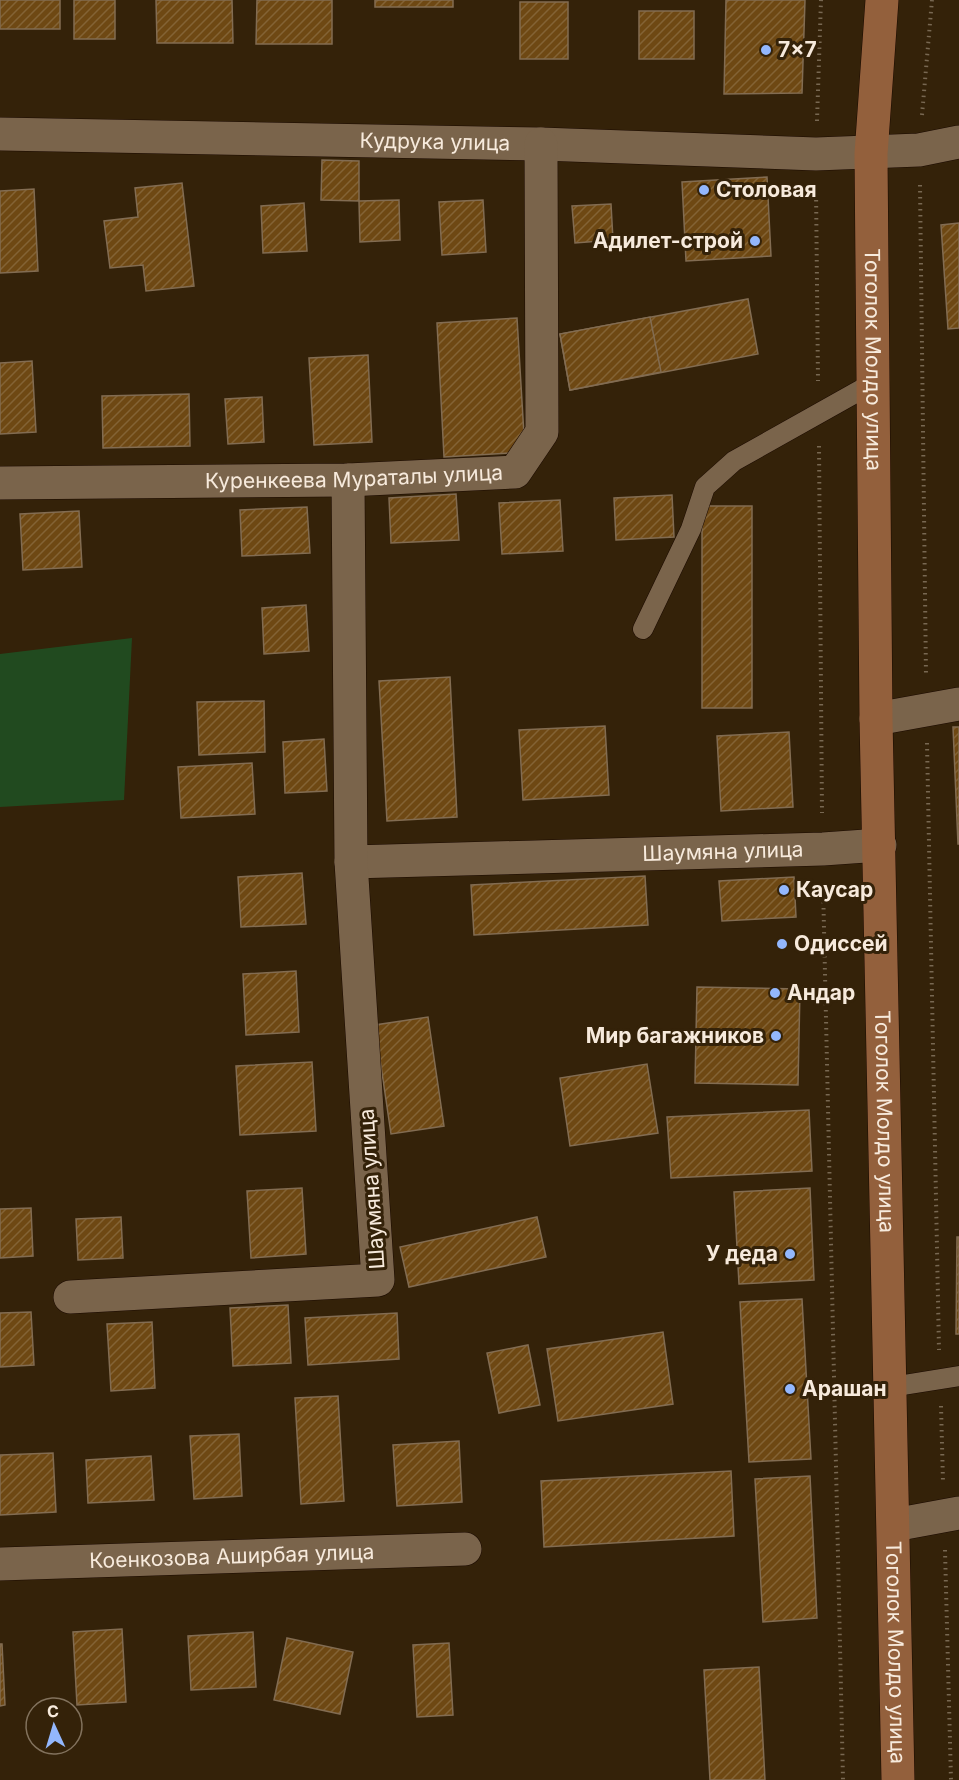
<svg xmlns="http://www.w3.org/2000/svg" width="959" height="1780" font-family="Inter,sans-serif">
<style>
.garden{fill:#214a1f}
.building{fill:url(#building-hatch);stroke:#826c52;stroke-width:1.5}
.lines{fill:none;stroke-linecap:round;stroke-linejoin:round}
.service-casing{stroke:#1b0a00;stroke-width:21}
.minor-casing{stroke:#1b0a00;stroke-width:34}
.secondary-casing{stroke:#1b0a00;stroke-width:34}
.path{stroke:#786852;stroke-width:4;stroke-dasharray:1.5 4.5;stroke-linecap:butt}
.service{stroke:#7a644b;stroke-width:20}
.minor{stroke:#7a644b;stroke-width:33}
.secondary{stroke:#93603c;stroke-width:33}
.poi-dot{fill:#93b7fd;stroke:#342209;stroke-width:2}
.labels{text-anchor:middle;stroke-width:6;stroke-linejoin:round;paint-order:stroke}
.poi-label{font-size:21px;font-weight:bold;fill:#f7eadc;stroke:#342209;text-anchor:start}
.street-label{font-size:21px;fill:#f7eadc;stroke:#342209}
</style>
<defs>
<pattern id="building-hatch" width="6" height="6" patternUnits="userSpaceOnUse" patternTransform="scale(1.5)"><rect width="6" height="6" fill="#6e4813"/><path d="M-1 1l2-2M0 6l6-6M5 7l2-2" fill="none" stroke="#836335"/></pattern>
</defs>
<rect width="100%" height="100%" fill="#342209"/>
<polygon class="garden" points="132,638 124,800 0,807 0,654"/>
<g class="building">
<rect x="0" y="0" width="60" height="29"/>
<rect x="74" y="0" width="41" height="39"/>
<polygon points="156,0 232,0 233,43 157,43"/>
<polygon points="257,0 332,0 332,44 256,44"/>
<rect x="375" y="0" width="78" height="7"/>
<polygon points="726,0 805,0 802,93 724,94"/>
<rect x="520" y="2" width="48" height="57"/>
<rect x="639" y="11" width="55" height="48"/>
<polygon points="322,160 359,161 359,201 321,200"/>
<polygon points="767,177 771,256 686,261 682,182"/>
<polygon points="182,183 194,286 146,291 143,265 110,268 104,221 138,217 135,188"/>
<polygon points="34,189 38,271 0,273 0,191"/>
<polygon points="399,200 400,240 360,242 359,201"/>
<polygon points="483,200 486,252 442,255 439,202"/>
<polygon points="304,203 307,251 263,253 261,206"/>
<polygon points="611,204 613,240 575,243 572,206"/>
<polygon points="959,223 959,328 948,329 941,225"/>
<polygon points="748,299 758,354 570,390 560,334"/>
<polygon points="650,317 661,372 570,390 560,334"/>
<polygon points="517,318 525,452 444,457 437,323"/>
<polygon points="368,355 372,442 314,445 309,358"/>
<polygon points="32,361 36,432 0,434 0,363"/>
<polygon points="189,394 190,446 103,448 102,396"/>
<polygon points="262,397 264,442 228,444 225,399"/>
<polygon points="456,494 459,540 391,543 389,498"/>
<polygon points="672,495 674,537 616,540 614,498"/>
<polygon points="560,500 563,551 502,554 499,503"/>
<rect x="702" y="506" width="50" height="202"/>
<polygon points="307,507 310,553 242,556 240,510"/>
<polygon points="79,511 82,567 23,570 20,514"/>
<polygon points="306,605 309,651 264,654 262,608"/>
<polygon points="450,677 457,817 387,821 379,681"/>
<polygon points="264,701 265,752 199,755 197,702"/>
<polygon points="605,726 609,795 523,800 519,730"/>
<polygon points="953,727 959,727 959,844 958,844"/>
<polygon points="789,732 793,807 721,811 717,736"/>
<polygon points="324,739 327,791 285,793 283,742"/>
<polygon points="252,763 255,814 181,818 178,767"/>
<polygon points="302,873 306,924 241,927 238,877"/>
<polygon points="645,876 648,925 474,935 471,885"/>
<polygon points="794,877 796,917 722,921 719,881"/>
<polygon points="296,971 299,1032 246,1035 243,974"/>
<polygon points="697,987 800,989 798,1085 695,1083"/>
<polygon points="428,1017 444,1126 391,1134 375,1025"/>
<polygon points="312,1062 316,1131 240,1135 236,1066"/>
<polygon points="647,1064 658,1133 570,1146 560,1078"/>
<polygon points="809,1110 812,1171 671,1178 667,1117"/>
<polygon points="302,1188 306,1254 251,1258 247,1191"/>
<polygon points="810,1188 814,1280 739,1284 734,1192"/>
<polygon points="31,1208 33,1256 0,1258 0,1209"/>
<polygon points="121,1217 123,1258 78,1260 76,1219"/>
<polygon points="537,1217 546,1257 409,1287 400,1247"/>
<polygon points="957,1237 959,1237 959,1334 956,1334"/>
<polygon points="802,1299 811,1459 749,1462 740,1302"/>
<polygon points="288,1305 291,1363 233,1366 230,1308"/>
<polygon points="31,1312 34,1365 0,1367 0,1313"/>
<polygon points="397,1313 399,1359 308,1365 305,1318"/>
<polygon points="152,1322 155,1388 111,1391 107,1324"/>
<polygon points="663,1332 673,1404 558,1421 547,1349"/>
<polygon points="528,1345 540,1405 499,1413 487,1353"/>
<polygon points="338,1396 344,1501 301,1504 295,1398"/>
<polygon points="239,1434 242,1496 194,1499 190,1436"/>
<polygon points="459,1441 462,1502 397,1506 393,1445"/>
<polygon points="53,1453 56,1512 0,1515 0,1455"/>
<polygon points="151,1456 154,1500 88,1503 86,1460"/>
<polygon points="731,1471 734,1536 544,1547 541,1481"/>
<polygon points="810,1476 817,1618 763,1622 755,1479"/>
<polygon points="122,1629 126,1702 77,1705 73,1632"/>
<polygon points="253,1632 256,1687 191,1690 188,1636"/>
<polygon points="287,1638 353,1652 340,1714 274,1700"/>
<polygon points="449,1643 453,1715 417,1717 413,1645"/>
<polygon points="0,1644 2,1644 5,1705 0,1706"/>
<polygon points="759,1667 765,1780 710,1780 704,1670"/>
</g>
<g class="lines">
<g class="service-casing">
<g id="service">
<polyline points="643,629 691,529 705,487 734,461 873,383"/>
<polyline points="891,1387 959,1376"/>
</g>
</g>
<g class="minor-casing">
<g id="minor">
<path id="s1" d="M0,134L541,144L816,154L919,150L959,142"/>
<path id="s2" d="M0,483L348,480L515,472L542,432L541,144"/>
<polyline points="876,719 959,704"/>
<path id="s3" d="M351,862L823,849L880,845"/>
<polyline points="70,1297 378,1280 351,862 348,480"/>
<polyline points="894,1525 959,1513"/>
<path id="s4" d="M0,1564L465,1549"/>
</g>
</g>
<g class="secondary-casing">
<g id="secondary">
<path id="s5" d="M882,0L871,154L876,719L898,1780"/>
</g>
</g>
<g class="path">
<polyline points="922,115 932,0"/>
<polyline points="817,121 821,0"/>
<polyline points="920,185 926,676"/>
<polyline points="816,188 818,381"/>
<polyline points="819,446 822,813"/>
<polyline points="927,743 939,1350"/>
<polyline points="823,884 843,1780"/>
<polyline points="941,1406 943,1482"/>
<polyline points="945,1550 951,1780"/>
</g>
<use href="#service" class="service"/>
<use href="#minor" class="minor"/>
<use href="#secondary" class="secondary"/>
</g>
<g class="poi-dot">
<circle cx="766" cy="50" r="6"/>
<circle cx="704" cy="190" r="6"/>
<circle cx="755" cy="241" r="6"/>
<circle cx="784" cy="890" r="6"/>
<circle cx="782" cy="944" r="6"/>
<circle cx="775" cy="993" r="6"/>
<circle cx="776" cy="1036" r="6"/>
<circle cx="790" cy="1254" r="6"/>
<circle cx="790" cy="1389" r="6"/>
</g>
<g class="labels">
<g class="poi-label">
<text x="778" y="57">7x7</text>
<text x="716" y="197">Столовая</text>
<text x="743" y="248" text-anchor="end">Адилет-строй</text>
<text x="796" y="897">Каусар</text>
<text x="794" y="951">Одиссей</text>
<text x="787" y="1000">Андар</text>
<text x="764" y="1043" text-anchor="end">Мир багажников</text>
<text x="778" y="1261" text-anchor="end">У деда</text>
<text x="802" y="1396">Арашан</text>
</g>
<g class="street-label">
<text dy="7" stroke="none"><textPath href="#s1" startOffset="435">Кудрука улица</textPath></text>
<text dy="7" stroke="none"><textPath href="#s5" startOffset="360">Тоголок Молдо улица</textPath></text>
<text dy="7" stroke="none"><textPath href="#s2" startOffset="354">Куренкеева Мураталы улица</textPath></text>
<text dy="7" stroke="none"><textPath href="#s3" startOffset="372">Шаумяна улица</textPath></text>
<text dy="7" stroke="none"><textPath href="#s5" startOffset="1122">Тоголок Молдо улица</textPath></text>
<text transform="translate(372 1189) rotate(-94)" y="7">Шаумяна улица</text>
<text dy="7" stroke="none"><textPath href="#s4" startOffset="232">Коенкозова Аширбая улица</textPath></text>
<text dy="7" stroke="none"><textPath href="#s5" startOffset="1653">Тоголок Молдо улица</textPath></text>
</g>
</g>
<g transform="translate(54 1726) rotate(356)"><circle r="28" fill="#342209" stroke="#82725d" stroke-width="1.5"/>
<path d="M0-4.5L10 22L0 15L-10 22Z" fill="#93b7fd"/>
<text y="-9" font-size="16" font-weight="bold" text-anchor="middle" fill="#f7eadc">С</text>
</g>
</svg>
